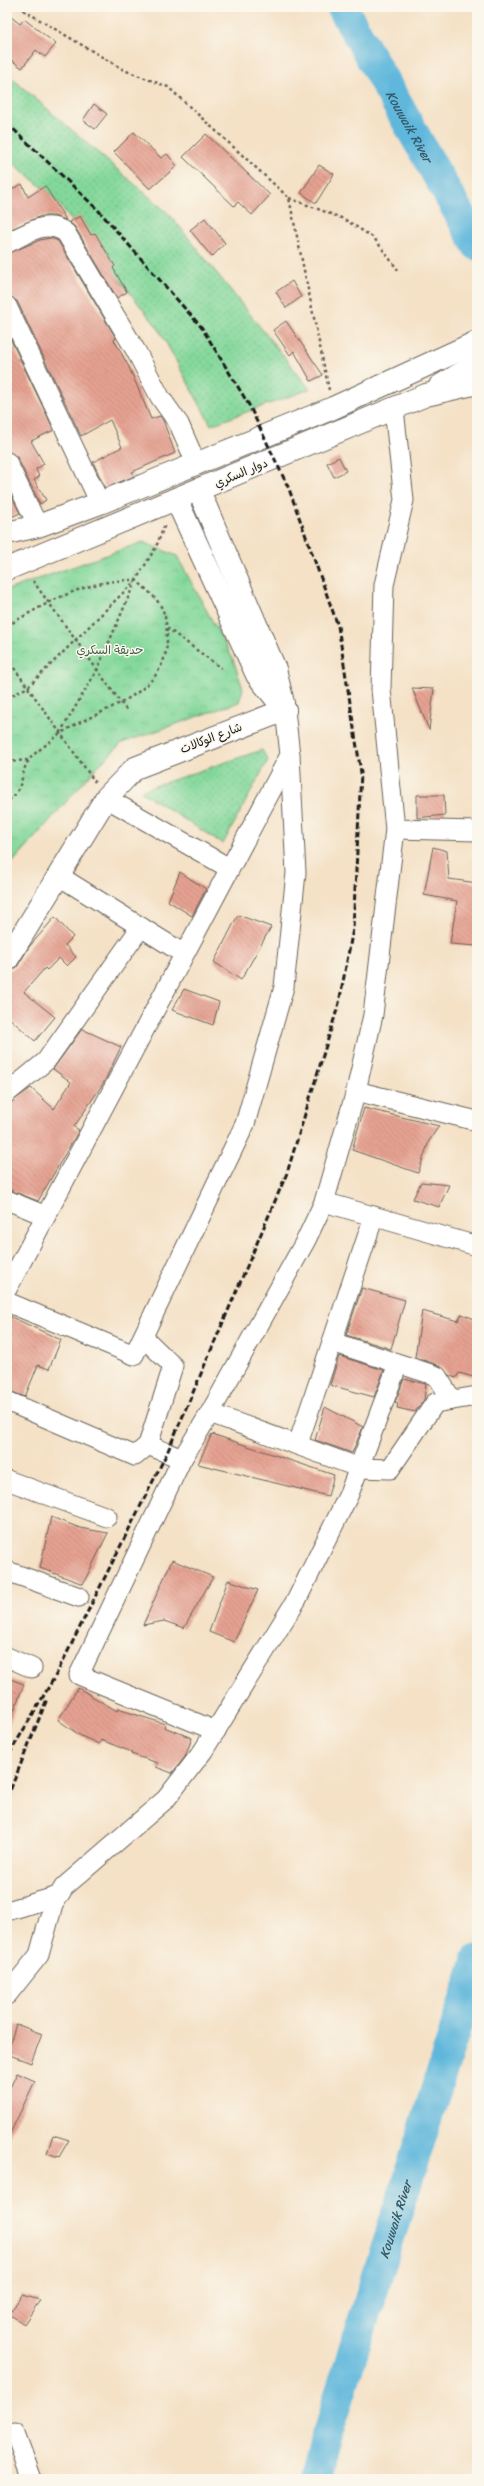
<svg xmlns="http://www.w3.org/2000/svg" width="484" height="2486" font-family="Sriracha,'Playpen Sans Arabic',sans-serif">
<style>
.grass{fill:url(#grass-dots);stroke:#507a5c}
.park{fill:url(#park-crowns);stroke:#507a5c}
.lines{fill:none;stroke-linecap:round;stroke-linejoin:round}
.river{stroke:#5eb7dc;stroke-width:31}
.building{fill:url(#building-back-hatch)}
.minor-casing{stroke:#686158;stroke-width:21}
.tertiary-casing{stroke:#686158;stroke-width:24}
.primary-casing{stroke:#686158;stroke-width:24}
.path{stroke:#686158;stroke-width:2.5;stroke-dasharray:3 3;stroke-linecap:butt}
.minor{stroke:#fff;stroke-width:19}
.tertiary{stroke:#fff;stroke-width:22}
.primary{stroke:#fff;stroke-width:22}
.rail{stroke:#1c1c1c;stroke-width:3;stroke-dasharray:6 3;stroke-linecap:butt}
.labels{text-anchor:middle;stroke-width:3;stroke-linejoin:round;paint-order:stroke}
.street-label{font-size:12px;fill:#1c1c1c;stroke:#fbf7ec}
.park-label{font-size:12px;fill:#405e48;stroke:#fbf7ec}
.water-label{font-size:13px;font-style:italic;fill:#365a69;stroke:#fbf7ec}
</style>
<defs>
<pattern id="grass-dots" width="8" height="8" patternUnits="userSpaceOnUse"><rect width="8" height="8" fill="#84d89b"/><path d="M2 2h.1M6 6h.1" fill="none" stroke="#71b985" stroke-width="1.8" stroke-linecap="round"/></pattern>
<pattern id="park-crowns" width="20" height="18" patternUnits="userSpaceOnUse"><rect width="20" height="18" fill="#84d89b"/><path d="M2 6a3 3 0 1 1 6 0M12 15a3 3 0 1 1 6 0" fill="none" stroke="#71b985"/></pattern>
<pattern id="building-back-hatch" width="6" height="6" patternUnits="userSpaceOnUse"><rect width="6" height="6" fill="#e5a191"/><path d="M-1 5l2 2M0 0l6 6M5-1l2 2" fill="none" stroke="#c48a7c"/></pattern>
</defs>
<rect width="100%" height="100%" fill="#fbf7ec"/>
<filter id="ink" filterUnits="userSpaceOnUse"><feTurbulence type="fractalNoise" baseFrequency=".025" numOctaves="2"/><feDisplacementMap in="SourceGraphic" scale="8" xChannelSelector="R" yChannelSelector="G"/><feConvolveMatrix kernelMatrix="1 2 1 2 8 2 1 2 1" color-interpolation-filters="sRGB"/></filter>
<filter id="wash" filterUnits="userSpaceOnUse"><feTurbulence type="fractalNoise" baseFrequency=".012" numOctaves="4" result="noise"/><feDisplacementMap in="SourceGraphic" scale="16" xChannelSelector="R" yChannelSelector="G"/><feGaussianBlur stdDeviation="0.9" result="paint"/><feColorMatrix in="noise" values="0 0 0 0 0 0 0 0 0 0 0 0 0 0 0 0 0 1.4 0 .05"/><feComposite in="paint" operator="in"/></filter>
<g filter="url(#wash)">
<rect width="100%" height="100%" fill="#f4e1c6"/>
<g class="grass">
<polygon points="7,74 170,215 310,389 211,425 158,328 53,197 7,158"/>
<polygon points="262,750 268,760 223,844 140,791"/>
</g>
<polygon class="park" points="143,542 177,556 233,659 243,689 239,702 122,743 96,768 7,869 7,590"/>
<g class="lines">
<g class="river">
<path id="s1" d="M342,7L477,245"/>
<path id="s2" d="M313,2479L477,1960"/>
</g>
</g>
<g id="blocks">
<g class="building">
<polygon points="7,14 20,24 24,19 56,44 45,57 36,50 22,68 7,57"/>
<polygon points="94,104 107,114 95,129 83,120"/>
<polygon points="134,132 161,158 167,154 177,166 150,189 114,152"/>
<polygon points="206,134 270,195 252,215 238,202 234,206 183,157"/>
<polygon points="319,165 334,174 316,203 301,193"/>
<polygon points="22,184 28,197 45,186 66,220 54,216 41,216 7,231 7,192"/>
<polygon points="80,216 91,235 95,233 115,266 113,268 127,292 117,298 75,227 69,222"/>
<polygon points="205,218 225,243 212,257 190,230"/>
<polygon points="50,238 58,241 116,338 114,340 129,367 151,419 160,416 163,420 175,453 132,472 134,476 132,477 105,488 93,462 122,447 110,420 81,436 17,301 7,295 7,254 40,240"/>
<polygon points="292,281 301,297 286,308 276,292"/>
<polygon points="286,321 323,375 311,381 294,351 290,355 273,330"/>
<polygon points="7,332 54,430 31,441 44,464 36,469 39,477 34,480 46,500 40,504 17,457 7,451"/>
<polygon points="339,457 346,471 334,477 327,463"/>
<polygon points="7,487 20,513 7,519"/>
<polygon points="412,688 434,689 429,730"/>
<polygon points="417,795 444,795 445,815 417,818"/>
<polygon points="433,847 447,851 449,879 477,883 477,946 450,944 457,901 424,895"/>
<polygon points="180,872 206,889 192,916 168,901"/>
<polygon points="238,915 271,927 241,980 214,962"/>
<polygon points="55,917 73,937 65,945 76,957 67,966 59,958 47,970 45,968 24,992 55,1017 35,1041 7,1016 7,972 17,967 29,947"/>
<polygon points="184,989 219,1002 213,1025 172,1010"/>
<polygon points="82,1029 121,1047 104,1082 74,1127 79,1130 38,1201 7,1189 7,1105 31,1088 54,1109 71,1082 53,1069"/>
<polygon points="364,1108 439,1126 429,1141 418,1173 352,1150"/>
<polygon points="421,1182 449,1185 439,1207 413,1199"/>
<polygon points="362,1288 405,1300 391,1349 346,1335"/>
<polygon points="422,1311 458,1321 462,1314 477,1320 477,1378 459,1373 456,1378 450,1376 440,1366 415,1357"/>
<polygon points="7,1315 61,1340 49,1369 38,1365 25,1397 7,1390"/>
<polygon points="339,1356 384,1370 374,1397 330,1385"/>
<polygon points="404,1379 426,1384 424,1400 415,1412 397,1408 398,1403 395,1402"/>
<polygon points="325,1407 363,1427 352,1453 315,1440"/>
<polygon points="212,1434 334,1475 328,1496 198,1464"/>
<polygon points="51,1517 80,1528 108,1533 83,1584 40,1568"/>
<polygon points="172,1560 213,1577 184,1628 164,1621 143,1625"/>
<polygon points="228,1580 258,1590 234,1642 209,1632"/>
<polygon points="7,1678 24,1684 8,1726 7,1725"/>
<polygon points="78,1688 117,1711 118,1709 165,1724 164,1727 192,1738 185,1757 172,1773 156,1767 158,1763 131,1754 132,1752 101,1740 99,1744 81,1736 58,1720"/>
<polygon points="16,2024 42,2034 31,2063 7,2054"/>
<polygon points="17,2073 35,2081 7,2140 7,2094"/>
<polygon points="53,2135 69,2140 59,2157 47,2153"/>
<polygon points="22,2295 40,2300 24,2324 9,2314"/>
</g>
</g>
</g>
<g filter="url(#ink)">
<use href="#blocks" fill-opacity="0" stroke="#686158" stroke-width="1"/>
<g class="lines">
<g class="minor-casing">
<g id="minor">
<path d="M7,243C27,234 46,218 66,233L136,351L160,397L179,424L196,463"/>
<polyline points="7,306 100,503"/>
<polyline points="7,462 38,526"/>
<polyline points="106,798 229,868"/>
<polyline points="395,829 477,831"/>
<polyline points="59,876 184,954"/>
<polyline points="356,1091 477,1121"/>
<polyline points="7,1093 46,1061 141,927"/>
<polyline points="7,1200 46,1216"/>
<polyline points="324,1202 477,1246"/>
<polyline points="7,1289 290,755 285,710"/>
<polyline points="7,1302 134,1355 245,1124 284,987 296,873 290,755"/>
<polyline points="143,1337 173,1366 148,1445"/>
<polyline points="332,1342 437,1376 452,1400"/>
<polyline points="7,1401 135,1456 148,1445 182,1459"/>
<polyline points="210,1413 360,1468 390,1469 435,1403 477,1396"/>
<polyline points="298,1444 374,1216"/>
<polyline points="7,1480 107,1517"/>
<polyline points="7,1571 79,1597"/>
<polyline points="7,1657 32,1668"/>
<polyline points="216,1731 79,1675 182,1459 210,1413 306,1240 324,1202 356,1091 373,1015 395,829 381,689 384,585 404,500 394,409"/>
<polyline points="7,1911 58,1896"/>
<polyline points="7,1995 39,1955 53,1905 64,1887 166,1799 203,1751 297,1599 349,1494 398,1364"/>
<polyline points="15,2433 32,2479"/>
</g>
</g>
<g class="tertiary-casing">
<g id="tertiary">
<polyline points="199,491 275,669 283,703"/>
<polyline points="176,499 257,675 285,710"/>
<polyline points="7,960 106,798 135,768 285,710"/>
</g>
</g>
<g class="primary-casing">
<g id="primary">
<polyline points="440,386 477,364"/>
<polyline points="7,533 38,526 100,503 333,408 477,342"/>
<polyline points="7,569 426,395 477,383"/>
</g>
</g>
<g class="path">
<polyline points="18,7 124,70 168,87 289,198 329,390"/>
<polyline points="289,198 344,219 374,238 398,270"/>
<polyline points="33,581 127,711"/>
<path d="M7,626C48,602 87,579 136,580C160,602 167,606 167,641C165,702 90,708 52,740C45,746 35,752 29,760C20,771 25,791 7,801"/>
<polyline points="167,628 221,668"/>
<polyline points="7,658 95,782"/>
<polyline points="7,698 28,687 136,580 156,547 165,524"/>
<polyline points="60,733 97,670 135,582"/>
<polyline points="7,762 28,760"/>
</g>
<use href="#minor" class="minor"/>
<use href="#tertiary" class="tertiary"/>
<use href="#primary" class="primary"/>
<g class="rail">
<polyline points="7,123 98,210 202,328 249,405 289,489 338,626 361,773 353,929 339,1003 287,1173 167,1453 57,1673 7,1758"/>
<polyline points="7,1798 47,1699"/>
</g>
</g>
</g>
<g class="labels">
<g class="street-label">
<text transform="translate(241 473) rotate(-23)" y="4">دوار السكري</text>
<text transform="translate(211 738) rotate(-21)" y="4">شارع الوكالات</text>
</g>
<g class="park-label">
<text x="110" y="654">حديقة السكري</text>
</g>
<g class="water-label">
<text dy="5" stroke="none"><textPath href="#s1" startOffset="137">Kouwaik River</textPath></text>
<text dy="5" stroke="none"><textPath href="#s2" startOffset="272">Kouwaik River</textPath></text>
</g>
</g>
<rect width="484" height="2486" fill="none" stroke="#fbf7ec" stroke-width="24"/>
</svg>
